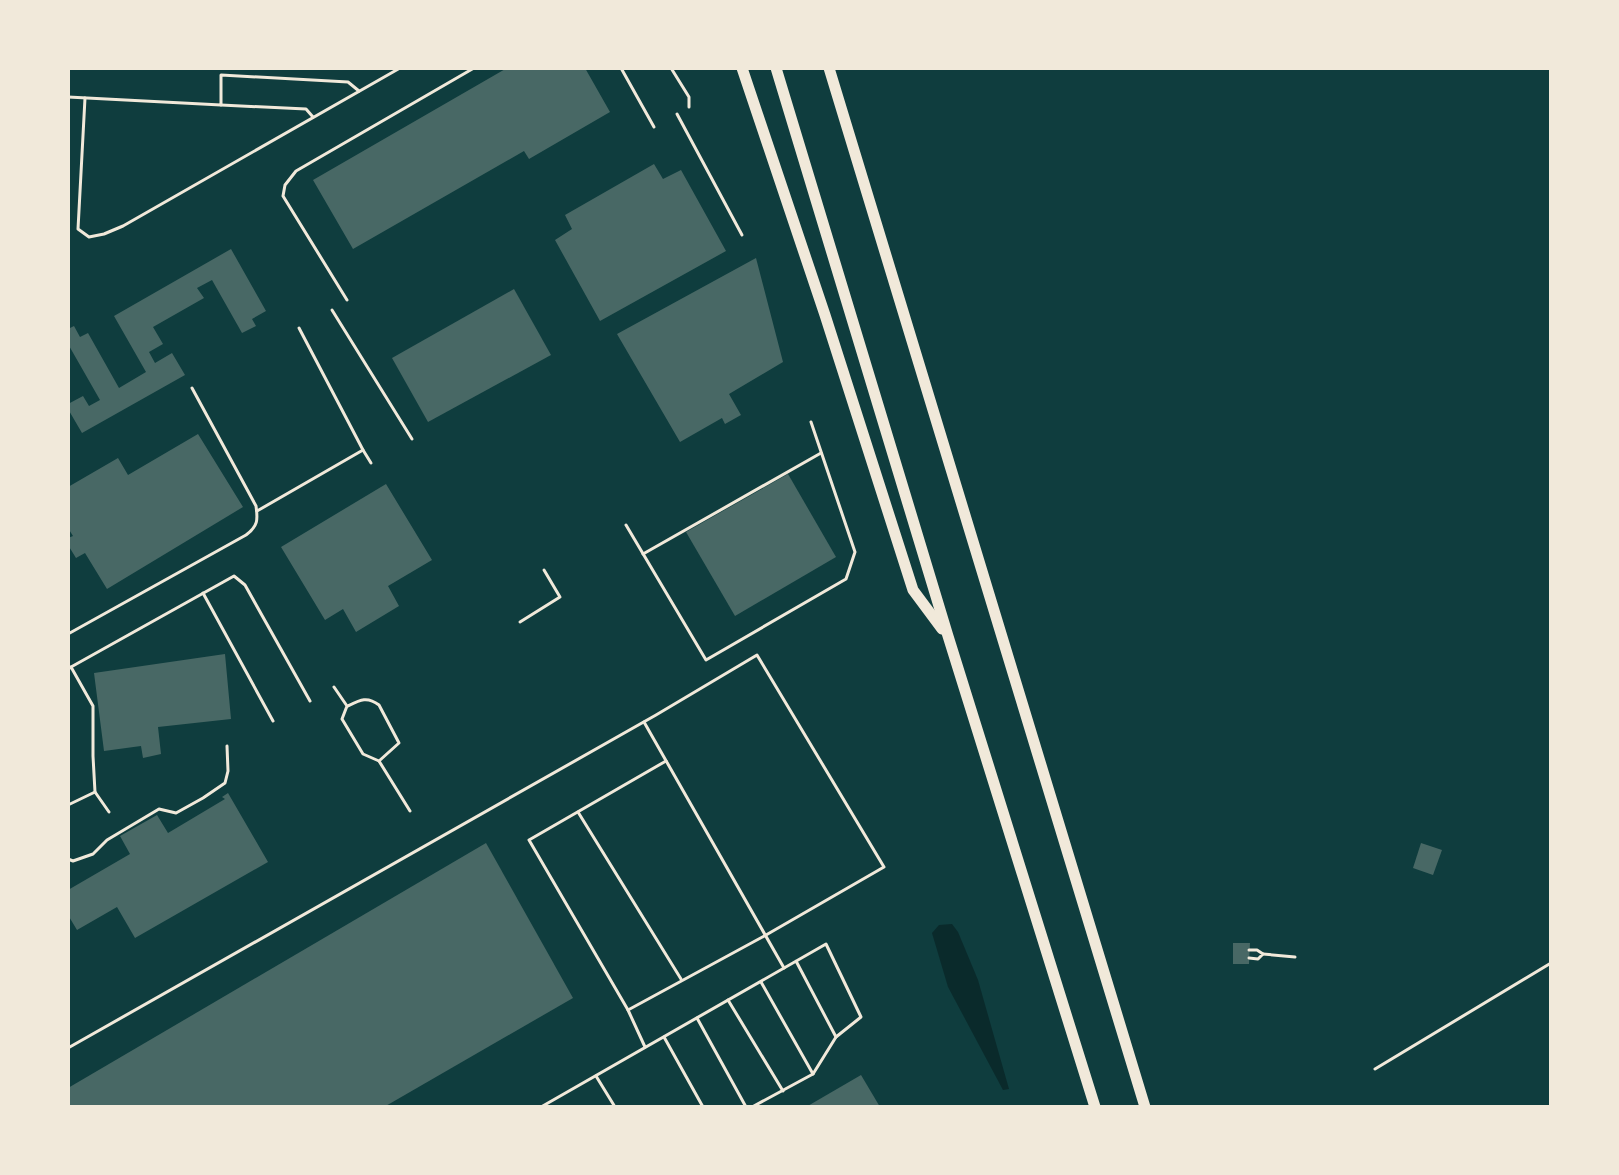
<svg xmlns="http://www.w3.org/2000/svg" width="1619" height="1175" font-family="Overpass,sans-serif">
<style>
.water{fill:#0a2a2b}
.building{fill:#486865}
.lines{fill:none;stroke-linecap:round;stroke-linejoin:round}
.path{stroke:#f1e9da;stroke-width:3}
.service{stroke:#f1e9da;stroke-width:3}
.motorway{stroke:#f1e9da;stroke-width:11}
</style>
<rect width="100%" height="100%" fill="#0f3d3e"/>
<polygon class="water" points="952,924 958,932 978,980 1009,1089 1003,1090 948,987 932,933 939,925"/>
<g class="building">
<polygon points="507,68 585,68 610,112 529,159 524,151 353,249 313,180"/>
<polygon points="654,164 663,179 681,170 726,251 600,321 555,240 572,229 565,215"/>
<polygon points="231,249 266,311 252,319 256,326 242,333 212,280 197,288 204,298 153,327 163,344 149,352 155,363 172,353 185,375 82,433 68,409 68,404 83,396 89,406 100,400 68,344 68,329 74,326 80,337 88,333 119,388 146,372 114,316"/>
<polygon points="756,258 783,362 729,394 741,415 725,424 722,418 680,442 617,334"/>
<polygon points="514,289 551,355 428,422 392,358"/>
<polygon points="198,434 243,507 107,589 85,553 76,558 68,545 68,538 73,536 68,528 68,487 118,458 128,475"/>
<polygon points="788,474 836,557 735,616 686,532"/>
<polygon points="386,484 432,560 388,586 399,606 356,632 343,609 325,620 281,547"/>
<polygon points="225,654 231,719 158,727 161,754 143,758 141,746 104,751 94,673"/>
<polygon points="228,793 268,862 135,938 117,907 77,930 68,915 68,890 130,854 120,836 157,815 168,833 225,799 222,797"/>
<polygon points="486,843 573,998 384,1107 69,1107 68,1088"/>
<polygon points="1421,843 1442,850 1433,875 1413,868"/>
<polygon points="1233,943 1250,943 1249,964 1233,964"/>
<polygon points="861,1075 880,1107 806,1107"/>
</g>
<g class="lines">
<g class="path">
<polyline points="1263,954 1295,957"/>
<polyline points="1249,958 1258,959 1263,954 1257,950 1249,950"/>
</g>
<g class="service">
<polyline points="621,68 654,127"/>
<polyline points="671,68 689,97 689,107"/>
<polyline points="68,97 221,105 221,75 348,82 359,91"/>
<polyline points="85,98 78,229 89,237 104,234 123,226 400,68"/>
<polyline points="221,105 306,109 313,117"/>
<polyline points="677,114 742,235"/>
<polyline points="347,300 283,196 285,185 296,171 474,68"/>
<polyline points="332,310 412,439"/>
<polyline points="299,328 363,450 371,463"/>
<polyline points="257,511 363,450"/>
<polyline points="626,525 706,660 846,579 855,552 811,422"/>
<polyline points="643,554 821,453"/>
<polyline points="203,593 273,721"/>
<polyline points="520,622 560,597 544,570"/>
<path d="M68,634L246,535C258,526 258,520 256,506L192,388"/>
<polyline points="71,667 234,576 245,585 310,701"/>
<polyline points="68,669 71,667 93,706 93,756 95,792 109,812"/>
<polyline points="334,687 347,706 342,719 363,754 379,761 410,811"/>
<path d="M348,706C360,700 367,696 379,705L399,743L379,761"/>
<polyline points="644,722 784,968"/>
<polyline points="68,805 95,792"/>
<polyline points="578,812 681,979"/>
<polyline points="68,859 73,861 93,854 107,840 159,809 176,813 203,798 225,783 228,771 227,746"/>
<polyline points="728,1000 783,1091"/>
<polyline points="697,1018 746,1107"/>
<polyline points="664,1037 703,1107"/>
<polyline points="645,1047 628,1010 529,840 666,761"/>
<polyline points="68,1048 656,715 757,655 884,867 766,935 628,1010"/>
<polyline points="1375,1069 1551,963"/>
<polyline points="813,1074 836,1037"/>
<polyline points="596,1076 615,1107"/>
<polyline points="541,1107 826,944 861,1017 836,1037 796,961"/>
<polyline points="752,1107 813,1074 761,982"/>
</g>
<g class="motorway">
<polyline points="742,68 825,315 913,590 942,629"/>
<polyline points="776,68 948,636 1095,1107"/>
<polyline points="829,68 1145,1107"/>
</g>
</g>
<rect width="1619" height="1175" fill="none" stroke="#f1e9da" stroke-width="140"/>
</svg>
